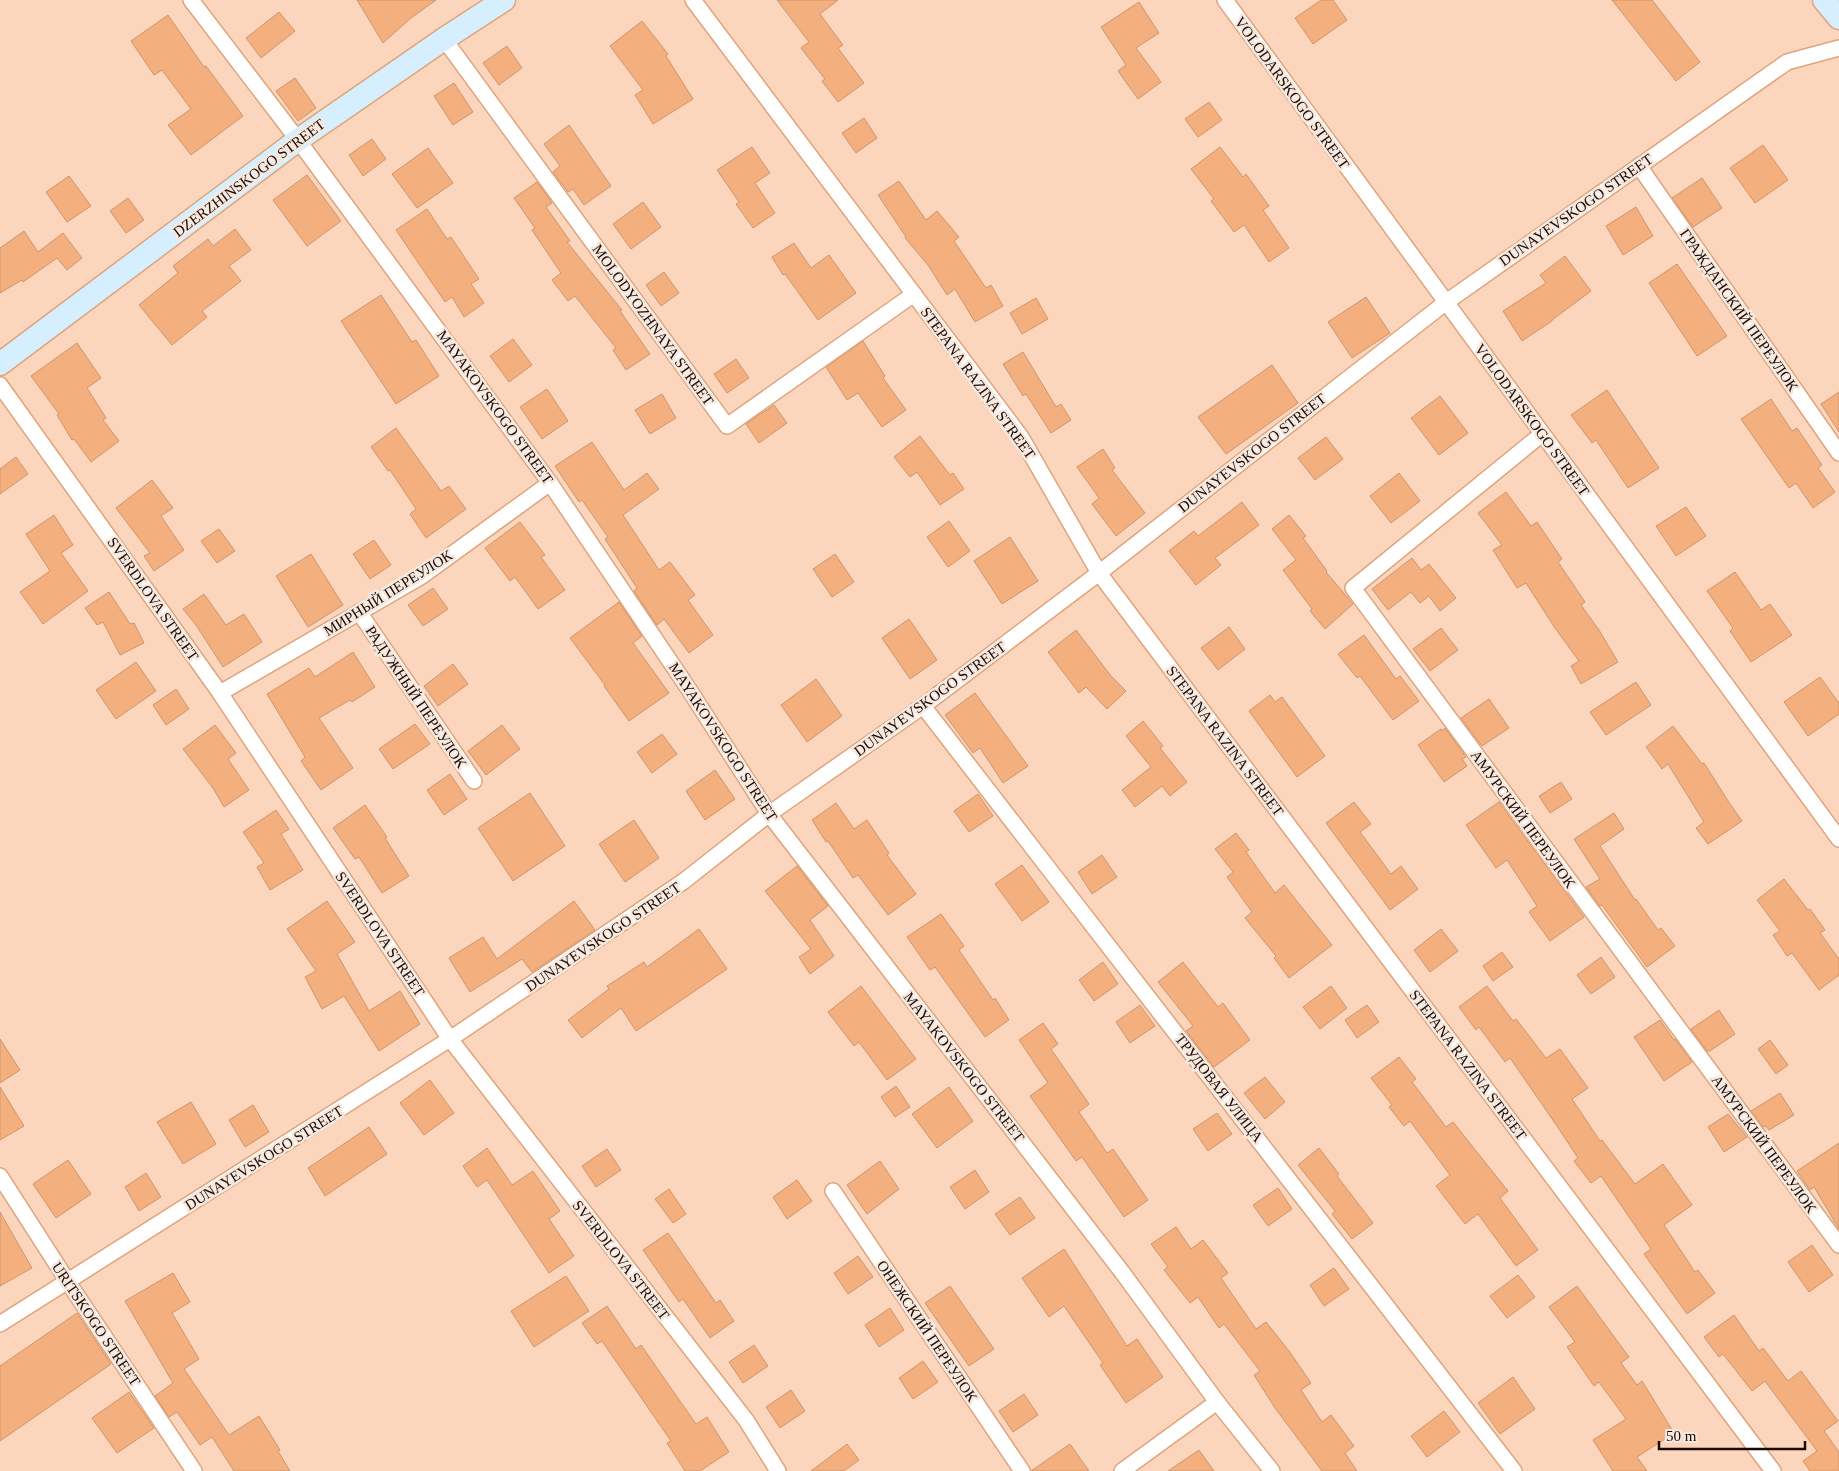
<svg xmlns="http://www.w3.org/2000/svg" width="1839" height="1471" font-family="'Times New Roman',serif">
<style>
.building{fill:#f3af7e;stroke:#cf956c}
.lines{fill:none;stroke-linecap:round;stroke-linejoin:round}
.street-casing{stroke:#dfa47b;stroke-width:18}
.secondary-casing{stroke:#dfa47b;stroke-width:25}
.street{stroke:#fff;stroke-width:15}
.secondary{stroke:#d6effe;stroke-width:22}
.labels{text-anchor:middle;stroke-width:5;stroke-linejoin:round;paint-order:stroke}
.street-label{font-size:15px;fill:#1d0900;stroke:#f6e9e0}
</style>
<rect width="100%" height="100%" fill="#fbd6bd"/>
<g class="building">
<polygon points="357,0 436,0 411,18 383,43"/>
<polygon points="777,0 838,0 820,14 843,45 838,48 864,83 838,102 822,81 825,79 801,48 809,42"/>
<polygon points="1321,0 1333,0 1347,20 1313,44 1295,18"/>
<polygon points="1612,0 1652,0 1700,62 1676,81"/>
<polygon points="1139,2 1159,33 1136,48 1161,82 1138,99 1118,71 1126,65 1101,27"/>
<polygon points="279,12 295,31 261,58 246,38"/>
<polygon points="168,15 204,67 206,66 243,116 191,155 168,125 191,109 162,70 154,75 131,41"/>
<polygon points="642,21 668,54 666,56 693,99 653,124 635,95 643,90 610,46"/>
<polygon points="507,46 522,68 499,85 483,63"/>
<polygon points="295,78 316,108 298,121 276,91"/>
<polygon points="454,83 473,112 453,125 434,96"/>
<polygon points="1209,102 1222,120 1198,137 1185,119"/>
<polygon points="864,118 877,138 856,153 842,133"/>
<polygon points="569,125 611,186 584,205 573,189 568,192 553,172 560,166 544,144"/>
<polygon points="372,139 386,159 363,176 349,155"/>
<polygon points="1763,145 1788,180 1755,203 1730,168"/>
<polygon points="752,147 770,173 755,183 775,213 753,228 736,204 739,202 717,170"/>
<polygon points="1220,147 1243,177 1246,174 1269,206 1263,210 1289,248 1269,262 1244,225 1234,232 1211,201 1214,199 1191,169"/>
<polygon points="428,148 453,183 417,208 392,174"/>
<polygon points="307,175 341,221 307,246 273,200"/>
<polygon points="69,176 91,206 67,222 46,192"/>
<polygon points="1702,178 1722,208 1693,227 1672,198"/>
<polygon points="899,181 926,220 937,211 959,237 954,241 986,288 991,285 1003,306 975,322 955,289 947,295 928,265 905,238 906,237 878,195"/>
<polygon points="537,182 552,203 546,207 570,241 567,242 622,310 620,311 650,354 626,370 613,350 616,348 575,296 568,301 552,280 561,273 532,230 535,228 514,198"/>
<polygon points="128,198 144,220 126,233 110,211"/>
<polygon points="643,202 661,227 631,249 613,224"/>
<polygon points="1636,207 1653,236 1623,255 1606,226"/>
<polygon points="427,209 447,239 451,237 479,279 471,284 484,303 464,317 452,297 445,302 396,230"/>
<polygon points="235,229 251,250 229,266 241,281 202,311 207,317 172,345 139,305 178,273 173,266 208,239 213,246"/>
<polygon points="24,231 38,252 63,233 82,258 67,270 57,258 23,282 22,280 0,293 0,248"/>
<polygon points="794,243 811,268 829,255 856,293 818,320 785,274 783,275 772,257"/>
<polygon points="1565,256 1591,291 1552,320 1552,321 1522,341 1503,311 1546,283 1540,275"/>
<polygon points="1677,264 1727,336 1697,356 1649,283"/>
<polygon points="664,272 679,293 661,306 646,285"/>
<polygon points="381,295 412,342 416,340 439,376 396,404 341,321"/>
<polygon points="1366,297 1390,333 1352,358 1328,322"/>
<polygon points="1036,298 1048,319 1022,334 1010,313"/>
<polygon points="513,339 532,365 509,382 490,356"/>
<polygon points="863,341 885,376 883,378 906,410 882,427 858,393 847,400 826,367"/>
<polygon points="77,343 101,378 87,388 106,418 103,420 119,441 91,462 74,439 72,440 57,415 59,414 31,376"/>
<polygon points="1023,352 1056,407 1061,404 1071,420 1051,433 1026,394 1023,396 1003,364"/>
<polygon points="736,359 749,378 727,393 714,374"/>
<polygon points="1272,365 1298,403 1226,454 1198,417"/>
<polygon points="547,389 568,421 542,439 520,407"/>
<polygon points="1607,390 1659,468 1628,488 1596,440 1592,443 1571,415"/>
<polygon points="1839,392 1839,432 1821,404"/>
<polygon points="662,394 676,418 650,434 635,410"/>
<polygon points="1440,396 1468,433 1439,455 1411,418"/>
<polygon points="1771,399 1792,431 1797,428 1822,465 1818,468 1835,492 1813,508 1796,483 1789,488 1741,419"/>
<polygon points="774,405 787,423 759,443 746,424"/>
<polygon points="396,428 441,491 449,486 466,509 426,538 410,514 416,509 390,470 388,471 371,447"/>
<polygon points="920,436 950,475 953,473 964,489 940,505 917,472 910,477 894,457"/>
<polygon points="1326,437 1343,459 1315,480 1298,458"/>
<polygon points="592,442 624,490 647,473 659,489 623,515 659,570 670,562 695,595 688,600 713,635 689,653 664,619 657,625 634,591 637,588 605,539 608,537 582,500 579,502 555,466"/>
<polygon points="1103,449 1115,468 1112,470 1145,513 1116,536 1092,504 1099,498 1077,467"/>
<polygon points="16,457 28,474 0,494 0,469"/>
<polygon points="1399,473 1420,501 1391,523 1370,496"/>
<polygon points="152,480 173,508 161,516 184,550 154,571 144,556 150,553 116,508"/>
<polygon points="1506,492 1531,526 1537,522 1562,559 1558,562 1585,602 1581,605 1599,630 1618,662 1581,684 1571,666 1579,661 1555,628 1526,583 1517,588 1493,550 1502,545 1478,513"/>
<polygon points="1242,502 1259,525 1215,558 1221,565 1196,585 1169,551 1194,531 1198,536"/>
<polygon points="1686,507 1706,536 1676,556 1656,526"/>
<polygon points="54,515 73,545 61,553 88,591 43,624 20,592 50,571 26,534"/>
<polygon points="1289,515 1306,536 1303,538 1327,571 1326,572 1353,604 1325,629 1310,611 1312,609 1283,570 1296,560 1272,529"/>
<polygon points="949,521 970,551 948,567 927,537"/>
<polygon points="520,522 545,555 541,557 565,590 538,609 515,577 510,581 485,548"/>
<polygon points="219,529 235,551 217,563 201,541"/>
<polygon points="1010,537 1038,581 1002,604 974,561"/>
<polygon points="374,540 391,565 370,579 353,554"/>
<polygon points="311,554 343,605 308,627 276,576"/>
<polygon points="835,554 854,582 832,597 813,569"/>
<polygon points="1412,558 1421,570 1429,564 1456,598 1440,611 1429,596 1420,603 1411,592 1388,610 1372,589"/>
<polygon points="1735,572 1761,610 1770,604 1792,635 1751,662 1730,631 1733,628 1707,591"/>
<polygon points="433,588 448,609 423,626 408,605"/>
<polygon points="109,592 130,624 134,623 144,643 120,655 103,622 97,625 85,608"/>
<polygon points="204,594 226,625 244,614 262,642 223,667 196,625 183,609"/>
<polygon points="619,602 642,636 633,643 669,693 629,721 604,686 605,685 570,638"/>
<polygon points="909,619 937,660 910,679 882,638"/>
<polygon points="1229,627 1245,649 1218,670 1201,648"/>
<polygon points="1441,628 1458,650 1430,671 1413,649"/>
<polygon points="1076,630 1111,676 1126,691 1107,709 1086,687 1079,693 1048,652"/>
<polygon points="1364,635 1396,679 1400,676 1419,701 1393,720 1360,676 1357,678 1338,654"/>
<polygon points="353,652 375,687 352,702 350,700 319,718 353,768 321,790 301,761 305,757 267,694 309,668 315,677"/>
<polygon points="136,662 156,691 116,719 96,690"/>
<polygon points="453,664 468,684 438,706 424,686"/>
<polygon points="1820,677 1839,703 1839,714 1808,736 1784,702"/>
<polygon points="816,679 842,716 807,742 781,705"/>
<polygon points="1636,682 1651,705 1606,735 1590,712"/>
<polygon points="176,689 189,709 166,725 153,705"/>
<polygon points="975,693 1028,766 1003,783 980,748 973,753 945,715"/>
<polygon points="1270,695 1275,702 1282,697 1325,756 1297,777 1249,711"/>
<polygon points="1489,699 1509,728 1482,746 1461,718"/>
<polygon points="1143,721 1163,746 1160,748 1187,782 1170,796 1162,786 1135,807 1122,790 1151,767 1126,736"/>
<polygon points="415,724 430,744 393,769 379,749"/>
<polygon points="215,725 236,753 228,759 249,790 224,807 213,788 183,749"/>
<polygon points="502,725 520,749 486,775 468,751"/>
<polygon points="1673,726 1702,764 1704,763 1730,804 1742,821 1708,844 1696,828 1704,822 1668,764 1662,769 1646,747"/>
<polygon points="1445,728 1466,757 1462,759 1467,766 1444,782 1418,745 1441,729 1442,731"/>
<polygon points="662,734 677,754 652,773 637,752"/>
<polygon points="715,770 735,799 705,820 686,791"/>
<polygon points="450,774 467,799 444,815 427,790"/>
<polygon points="1561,782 1572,799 1550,813 1539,796"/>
<polygon points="530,793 565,846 513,881 478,828"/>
<polygon points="978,794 993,816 969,832 954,811"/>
<polygon points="1354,802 1371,824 1360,832 1391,874 1401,866 1418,889 1390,910 1326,823"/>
<polygon points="1499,802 1584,917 1550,941 1529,912 1537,906 1507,860 1496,868 1466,825"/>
<polygon points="836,803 854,829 867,820 889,853 887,855 916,894 888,915 858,875 853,878 828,841 826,842 812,820"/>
<polygon points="365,805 387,837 385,838 409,876 382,893 359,857 355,859 333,828"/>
<polygon points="276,810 289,829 281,834 303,870 270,890 257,867 264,863 243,832"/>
<polygon points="1614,813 1624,829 1600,846 1635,900 1636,899 1658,930 1661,928 1675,946 1647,967 1602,905 1600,906 1586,887 1600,879 1574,839"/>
<polygon points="634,820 659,858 625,882 599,844"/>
<polygon points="1236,833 1249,850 1246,852 1275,893 1284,885 1332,945 1289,978 1274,958 1276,956 1245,918 1252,912 1227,877 1233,872 1215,849"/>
<polygon points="1102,855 1117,877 1092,894 1078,872"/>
<polygon points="1022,865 1049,902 1022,921 995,884"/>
<polygon points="797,866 828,906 810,920 834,956 810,974 799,957 811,949 765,891"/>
<polygon points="1784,879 1808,910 1810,909 1825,930 1820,933 1839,959 1839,975 1819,990 1792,953 1787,956 1773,935 1780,931 1757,900"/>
<polygon points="327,901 355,942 337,954 369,1011 400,991 420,1024 379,1051 344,996 322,1009 305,977 316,971 287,929"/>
<polygon points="574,901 595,930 532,972 522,959 470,992 449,958 483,937 497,959"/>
<polygon points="941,914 964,946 959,950 993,1000 995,998 1009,1020 985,1037 935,967 930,970 907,937"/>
<polygon points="699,929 727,969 636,1031 621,1008 582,1038 568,1020 609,989 607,986 644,962 647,967"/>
<polygon points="1441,929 1458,951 1430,972 1414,950"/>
<polygon points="1502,952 1513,967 1493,981 1483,966"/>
<polygon points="1601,957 1615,977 1591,994 1577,975"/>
<polygon points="1103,962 1118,984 1094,1001 1079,980"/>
<polygon points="1183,962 1218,1007 1223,1003 1250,1040 1214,1067 1186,1031 1193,1026 1158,982"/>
<polygon points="861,986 916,1059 887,1080 859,1042 854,1046 828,1012"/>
<polygon points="1331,986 1347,1008 1320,1029 1303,1007"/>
<polygon points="1487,986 1513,1021 1516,1019 1546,1058 1560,1049 1588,1088 1572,1099 1600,1141 1602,1140 1635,1184 1663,1164 1692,1205 1664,1225 1695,1272 1698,1270 1715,1293 1687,1314 1644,1254 1651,1249 1601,1176 1591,1183 1574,1161 1578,1158 1557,1126 1510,1058 1505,1062 1479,1027 1476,1030 1459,1007"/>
<polygon points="1140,1005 1155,1026 1130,1043 1116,1022"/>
<polygon points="1367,1005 1379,1022 1357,1038 1345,1020"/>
<polygon points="1719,1010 1735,1034 1710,1051 1707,1051 1691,1029"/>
<polygon points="1660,1020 1674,1040 1675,1039 1692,1062 1664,1081 1634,1037"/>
<polygon points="1043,1023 1058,1044 1051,1049 1089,1104 1079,1112 1107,1153 1113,1149 1148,1200 1124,1217 1082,1157 1076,1161 1030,1096 1048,1083 1019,1040"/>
<polygon points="0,1039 20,1070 0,1083"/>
<polygon points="1770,1040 1788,1065 1776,1074 1758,1049"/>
<polygon points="1399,1057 1416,1079 1412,1082 1446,1127 1453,1122 1508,1191 1500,1198 1538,1250 1516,1266 1478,1214 1465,1224 1436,1186 1450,1175 1410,1121 1404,1126 1389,1107 1392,1105 1371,1078"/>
<polygon points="1265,1077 1285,1102 1265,1119 1244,1093"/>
<polygon points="430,1080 454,1113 424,1135 400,1103"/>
<polygon points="896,1086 910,1107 895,1117 881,1097"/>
<polygon points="0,1087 24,1126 0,1140"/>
<polygon points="949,1087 973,1121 937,1148 912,1114"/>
<polygon points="1780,1093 1794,1115 1769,1130 1766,1126 1763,1127 1751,1111"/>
<polygon points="191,1102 216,1144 183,1164 157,1122"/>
<polygon points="253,1105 269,1132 245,1147 229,1120"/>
<polygon points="1217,1113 1232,1134 1208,1151 1193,1129"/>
<polygon points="1728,1114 1747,1137 1724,1152 1708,1127"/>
<polygon points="369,1127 387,1154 325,1196 308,1168"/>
<polygon points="1839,1143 1839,1229 1814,1187 1810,1190 1797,1171"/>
<polygon points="487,1148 512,1185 533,1171 560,1211 549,1219 574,1256 549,1273 487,1180 477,1187 463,1166"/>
<polygon points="1319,1148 1339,1174 1337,1176 1373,1223 1352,1239 1332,1214 1335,1211 1298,1165"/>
<polygon points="607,1149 621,1170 596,1187 582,1166"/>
<polygon points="68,1160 91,1194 56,1218 33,1184"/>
<polygon points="880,1161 899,1189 867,1214 847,1185"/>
<polygon points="975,1170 989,1192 965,1209 950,1187"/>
<polygon points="146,1173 161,1197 139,1211 125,1187"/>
<polygon points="797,1180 812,1201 787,1219 773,1197"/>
<polygon points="1278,1188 1292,1209 1268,1226 1253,1205"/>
<polygon points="669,1189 686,1214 673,1223 655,1199"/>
<polygon points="1020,1197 1035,1218 1010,1235 995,1214"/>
<polygon points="0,1212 32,1268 0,1286"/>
<polygon points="1176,1227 1191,1249 1203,1240 1228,1273 1221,1278 1256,1329 1266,1322 1289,1351 1311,1383 1301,1390 1322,1422 1331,1415 1354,1446 1345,1453 1357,1471 1322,1471 1275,1408 1254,1375 1260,1371 1224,1324 1219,1328 1198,1297 1190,1303 1164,1270 1168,1267 1151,1244"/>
<polygon points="668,1233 716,1303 720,1300 734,1321 710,1338 683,1299 679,1302 643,1250"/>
<polygon points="1812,1245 1833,1275 1809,1292 1788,1262"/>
<polygon points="1064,1249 1127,1346 1137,1339 1163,1377 1126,1403 1100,1365 1103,1363 1064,1306 1049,1317 1022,1278"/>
<polygon points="858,1256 873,1277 848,1294 834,1273"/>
<polygon points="1334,1268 1349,1289 1324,1306 1310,1285"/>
<polygon points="173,1273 190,1302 172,1313 199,1359 184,1369 229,1435 259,1416 280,1450 278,1451 290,1471 234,1471 212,1437 200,1445 177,1412 169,1417 155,1396 173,1383 125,1301"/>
<polygon points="1518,1275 1535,1297 1507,1318 1490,1296"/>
<polygon points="566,1276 589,1311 534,1347 511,1311"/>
<polygon points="950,1286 994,1349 969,1366 925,1303"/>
<polygon points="1577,1286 1629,1357 1621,1363 1637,1385 1642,1381 1674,1433 1637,1457 1647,1471 1613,1471 1593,1440 1626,1419 1599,1382 1594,1386 1567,1347 1575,1342 1549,1307"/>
<polygon points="607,1306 636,1349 641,1345 696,1424 707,1417 729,1452 700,1471 685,1471 667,1443 671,1441 602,1341 597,1344 582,1323"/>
<polygon points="890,1308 904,1330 879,1347 865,1325"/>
<polygon points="77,1313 111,1364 0,1441 0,1366"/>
<polygon points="1734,1315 1759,1351 1763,1348 1788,1381 1801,1371 1838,1421 1824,1431 1839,1452 1839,1471 1810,1471 1803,1461 1817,1451 1765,1381 1752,1391 1723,1354 1719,1357 1704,1337"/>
<polygon points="754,1345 768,1366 743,1383 729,1362"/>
<polygon points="923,1361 938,1382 913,1399 899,1378"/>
<polygon points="1513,1377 1535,1409 1500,1434 1478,1403"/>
<polygon points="791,1390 805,1411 780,1428 766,1407"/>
<polygon points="129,1392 154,1428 117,1453 92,1418"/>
<polygon points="1024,1394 1038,1415 1013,1432 999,1411"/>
<polygon points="1444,1411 1460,1432 1427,1457 1411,1436"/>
<polygon points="847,1444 859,1460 844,1471 811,1471"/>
<polygon points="1070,1444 1089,1471 1031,1471"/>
<polygon points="1199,1450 1214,1471 1168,1471"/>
</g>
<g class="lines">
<g class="street-casing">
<g id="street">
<polyline points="191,0 298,140 550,483 690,691 769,814 1122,1272 1217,1402 1272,1471"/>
<polyline points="693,0 1021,437 1099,573 1773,1471"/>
<polyline points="1225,0 1839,839"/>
<polyline points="444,39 727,426 914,294"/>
<polyline points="1639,166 1839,453"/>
<polyline points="0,385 220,693 450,1039 746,1420 778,1471"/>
<polyline points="1542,434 1353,588 1839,1245"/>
<polyline points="359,612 474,781"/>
<polyline points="220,693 422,576 550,483"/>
<polyline points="923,706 1514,1471"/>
<polyline points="0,1176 68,1282 194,1471"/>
<polyline points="833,1191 1022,1471"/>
<polyline points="0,1324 450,1039 684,881 769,814 923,706 1099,573 1445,303 1787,62 1839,48"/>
<polyline points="1122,1471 1217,1402"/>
</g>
</g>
<g class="secondary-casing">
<g id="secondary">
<polyline points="1824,0 1839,18"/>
<polyline points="0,364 298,140 444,39 504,0"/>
</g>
</g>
<use href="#street" class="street"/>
<use href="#secondary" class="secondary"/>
</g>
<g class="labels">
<g class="street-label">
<text transform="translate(1292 93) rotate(54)" y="5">VOLODARSKOGO STREET</text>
<text transform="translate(249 178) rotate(-37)" y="5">DZERZHINSKOGO STREET</text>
<text transform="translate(1576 210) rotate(-35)" y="5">DUNAYEVSKOGO STREET</text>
<text transform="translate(1739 310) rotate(55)" y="5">ГРАЖДАНСКИЙ ПЕРЕУЛОК</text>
<text transform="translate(653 325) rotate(54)" y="5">MOLODYOZHNAYA STREET</text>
<text transform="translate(978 383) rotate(54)" y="5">STEPANA RAZINA STREET</text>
<text transform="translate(495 407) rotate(54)" y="5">MAYAKOVSKOGO STREET</text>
<text transform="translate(1532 420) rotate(54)" y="5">VOLODARSKOGO STREET</text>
<text transform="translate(1252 453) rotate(-38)" y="5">DUNAYEVSKOGO STREET</text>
<text transform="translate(388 593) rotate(-32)" y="5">МИРНЫЙ ПЕРЕУЛОК</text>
<text transform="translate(153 599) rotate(55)" y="5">SVERDLOVA STREET</text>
<text transform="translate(416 697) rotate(56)" y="5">РАДУЖНЫЙ ПЕРЕУЛОК</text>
<text transform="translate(930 699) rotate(-36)" y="5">DUNAYEVSKOGO STREET</text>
<text transform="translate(1225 741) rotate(53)" y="5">STEPANA RAZINA STREET</text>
<text transform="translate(723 742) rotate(57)" y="5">MAYAKOVSKOGO STREET</text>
<text transform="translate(1523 819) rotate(54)" y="5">АМУРСКИЙ ПЕРЕУЛОК</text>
<text transform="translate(380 934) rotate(56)" y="5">SVERDLOVA STREET</text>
<text transform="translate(603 937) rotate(-34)" y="5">DUNAYEVSKOGO STREET</text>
<text transform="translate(1468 1065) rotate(53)" y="5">STEPANA RAZINA STREET</text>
<text transform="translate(964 1067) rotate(52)" y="5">MAYAKOVSKOGO STREET</text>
<text transform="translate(1219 1088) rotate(52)" y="5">ТРУДОВАЯ УЛИЦА</text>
<text transform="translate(1764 1144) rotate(54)" y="5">АМУРСКИЙ ПЕРЕУЛОК</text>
<text transform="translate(264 1158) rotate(-32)" y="5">DUNAYEVSKOGO STREET</text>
<text transform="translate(621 1260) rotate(52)" y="5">SVERDLOVA STREET</text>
<text transform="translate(96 1324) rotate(56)" y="5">URITSKOGO STREET</text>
<text transform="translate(927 1331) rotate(56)" y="5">ОНЕЖСКИЙ ПЕРЕУЛОК</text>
</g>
</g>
<path d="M1659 1441v8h146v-8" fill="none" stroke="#1d0900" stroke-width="2.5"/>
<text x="1666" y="1441" font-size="15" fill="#1d0900" stroke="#f6e9e0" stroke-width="4" paint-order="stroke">50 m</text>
</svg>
